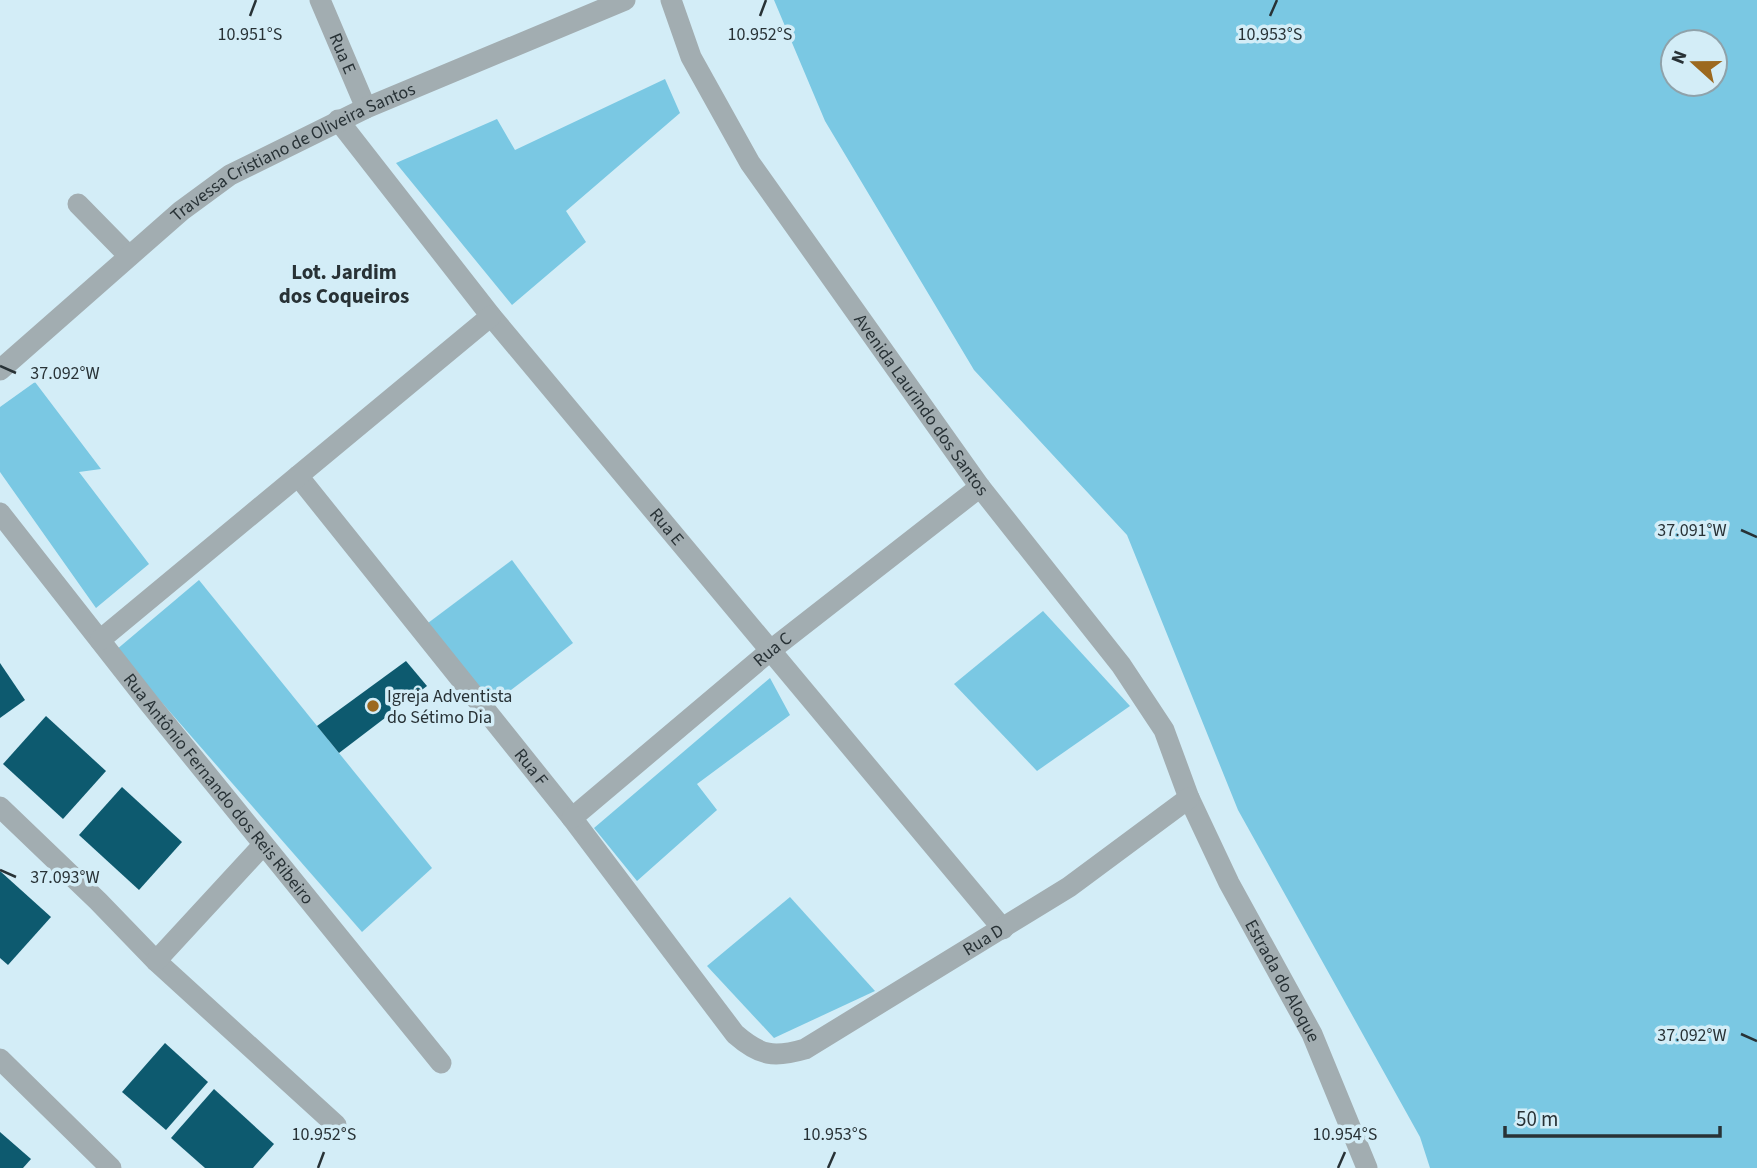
<svg xmlns="http://www.w3.org/2000/svg" width="1757" height="1168" font-family="'Source Sans 3',sans-serif">
<style>
.green{fill:#7ac8e3;fill-rule:evenodd}
.building{fill:#0d5a6f}
.lines{fill:none;stroke-linecap:round;stroke-linejoin:round}
.minor{stroke:#a2adb1;stroke-width:21}
.ticks{fill:none;stroke:#283236;stroke-width:2.5}
.poi-dot{fill:#9c691f;stroke:#d3edf7;stroke-width:2.5}
.labels{text-anchor:middle;stroke-width:7;stroke-linejoin:round;paint-order:stroke}
.street-label{font-size:18px;fill:#283236;stroke:#d3edf7}
.poi-label{font-size:18px;fill:#283236;stroke:#d3edf7;text-anchor:start}
.quarter-label{font-size:21px;font-weight:bold;fill:#283236;stroke:#d3edf7}
.ticks-label{font-size:18px;text-anchor:middle;fill:#283236;stroke:#d3edf7;stroke-width:7;stroke-linejoin:round;paint-order:stroke}
</style>
<rect width="100%" height="100%" fill="#d3edf7"/>
<g class="green">
<path d="M774,0H1757V1168H1430L1420,1137L1238,810L1127,535L974,370L825,121ZM1673,42H1715V84H1673Z"/>
<polygon points="665,79 680,113 566,211 586,242 512,305 396,163 497,119 515,150"/>
<polygon points="35,382 101,469 79,472 149,564 96,608 0,472 0,407"/>
<polygon points="512,560 573,643 490,706 428,623"/>
<polygon points="199,580 432,868 362,932 116,650"/>
<polygon points="1043,611 1130,706 1037,771 954,684"/>
<polygon points="770,678 790,715 697,784 717,810 637,881 594,828"/>
<polygon points="790,897 875,991 774,1038 707,966"/>
</g>
<g class="building">
<polygon points="406,661 427,686 339,753 317,726"/>
<polygon points="0,663 25,700 0,718"/>
<polygon points="46,716 106,771 63,819 3,764"/>
<polygon points="122,787 182,842 139,890 79,835"/>
<polygon points="0,871 51,917 8,965 0,958"/>
<polygon points="165,1043 208,1082 166,1130 122,1092"/>
<polygon points="214,1089 274,1144 253,1168 205,1168 171,1138"/>
<polygon points="0,1132 31,1159 23,1168 0,1168"/>
</g>
<g class="lines">
<g class="minor">
<path id="s1" d="M320,0L366,108"/>
<path id="s2" d="M671,0L691,57L750,163L980,487L1121,665L1164,730L1189,798L1229,883L1312,1034L1367,1168"/>
<path id="s3" d="M338,120L491,316L1003,929"/>
<polyline points="78,204 129,256"/>
<path id="s4" d="M0,370L181,211L230,175L366,108L625,0"/>
<path id="s5" d="M298,476L572,818L735,1034C760,1056 774,1058 805,1049L1069,887L1189,798"/>
<path id="s6" d="M0,513L149,703L441,1063"/>
<polyline points="100,640 491,316"/>
<polyline points="0,807 98,901 156,961 336,1125"/>
<path id="s7" d="M572,818L771,650L980,487"/>
<polyline points="156,961 263,845"/>
<polyline points="0,1059 111,1168"/>
</g>
</g>
<path class="ticks" d="M250,16L256,0M760,16L766,0M1270,16L1277,0M0,366L16,373M1741,530L1757,537M0,870L16,877M1741,1034L1757,1041M318,1168L324,1152M828,1168L835,1152M1338,1168L1345,1152"/>
<circle class="poi-dot" cx="373" cy="706" r="7"/>
<g class="labels">
<g class="street-label">
<text dy="6" stroke="none"><textPath href="#s1" startOffset="58">Rua E</textPath></text>
<text dy="6" stroke="none"><textPath href="#s4" startOffset="368">Travessa Cristiano de Oliveira Santos</textPath></text>
<text dy="6" stroke="none"><textPath href="#s2" startOffset="478">Avenida Laurindo dos Santos</textPath></text>
<text dy="6" stroke="none"><textPath href="#s3" startOffset="523">Rua E</textPath></text>
<text dy="6" stroke="none"><textPath href="#s7" startOffset="262">Rua C</textPath></text>
<text dy="6" stroke="none"><textPath href="#s5" startOffset="373">Rua F</textPath></text>
<text dy="6" stroke="none"><textPath href="#s6" startOffset="352">Rua Antônio Fernando dos Reis Ribeiro</textPath></text>
<text dy="6" stroke="none"><textPath href="#s5" startOffset="994">Rua D</textPath></text>
<text dy="6" stroke="none"><textPath href="#s2" startOffset="1162">Estrada do Aloque</textPath></text>
</g>
<g class="poi-label">
<text x="387" y="702">Igreja Adventista<tspan x="387" dy="21">do Sétimo Dia</tspan></text>
</g>
<g class="quarter-label">
<text x="344" y="279">Lot. Jardim<tspan x="344" dy="24">dos Coqueiros</tspan></text>
</g>
</g>
<g class="ticks-label">
<text x="250" y="40">10.951°S</text>
<text x="760" y="40">10.952°S</text>
<text x="1270" y="40">10.953°S</text>
<text x="65" y="379">37.092°W</text>
<text x="1692" y="536">37.091°W</text>
<text x="65" y="883">37.093°W</text>
<text x="1692" y="1041">37.092°W</text>
<text x="324" y="1140">10.952°S</text>
<text x="835" y="1140">10.953°S</text>
<text x="1345" y="1140">10.954°S</text>
</g>
<g transform="translate(1694 63) rotate(291)"><circle r="33" fill="#d3edf7" stroke="#8fa2aa" stroke-width="2"/>
<path d="M0-5L12 26L0 18L-12 26Z" fill="#9c691f"/>
<text y="-10" font-size="19" font-weight="bold" text-anchor="middle" fill="#283236">N</text>
</g>
<path d="M1505 1126v10h215v-10" fill="none" stroke="#283236" stroke-width="3.5"/>
<text x="1516" y="1126" font-size="21" fill="#283236" stroke="#d3edf7" stroke-width="5" paint-order="stroke">50 m</text>
</svg>
